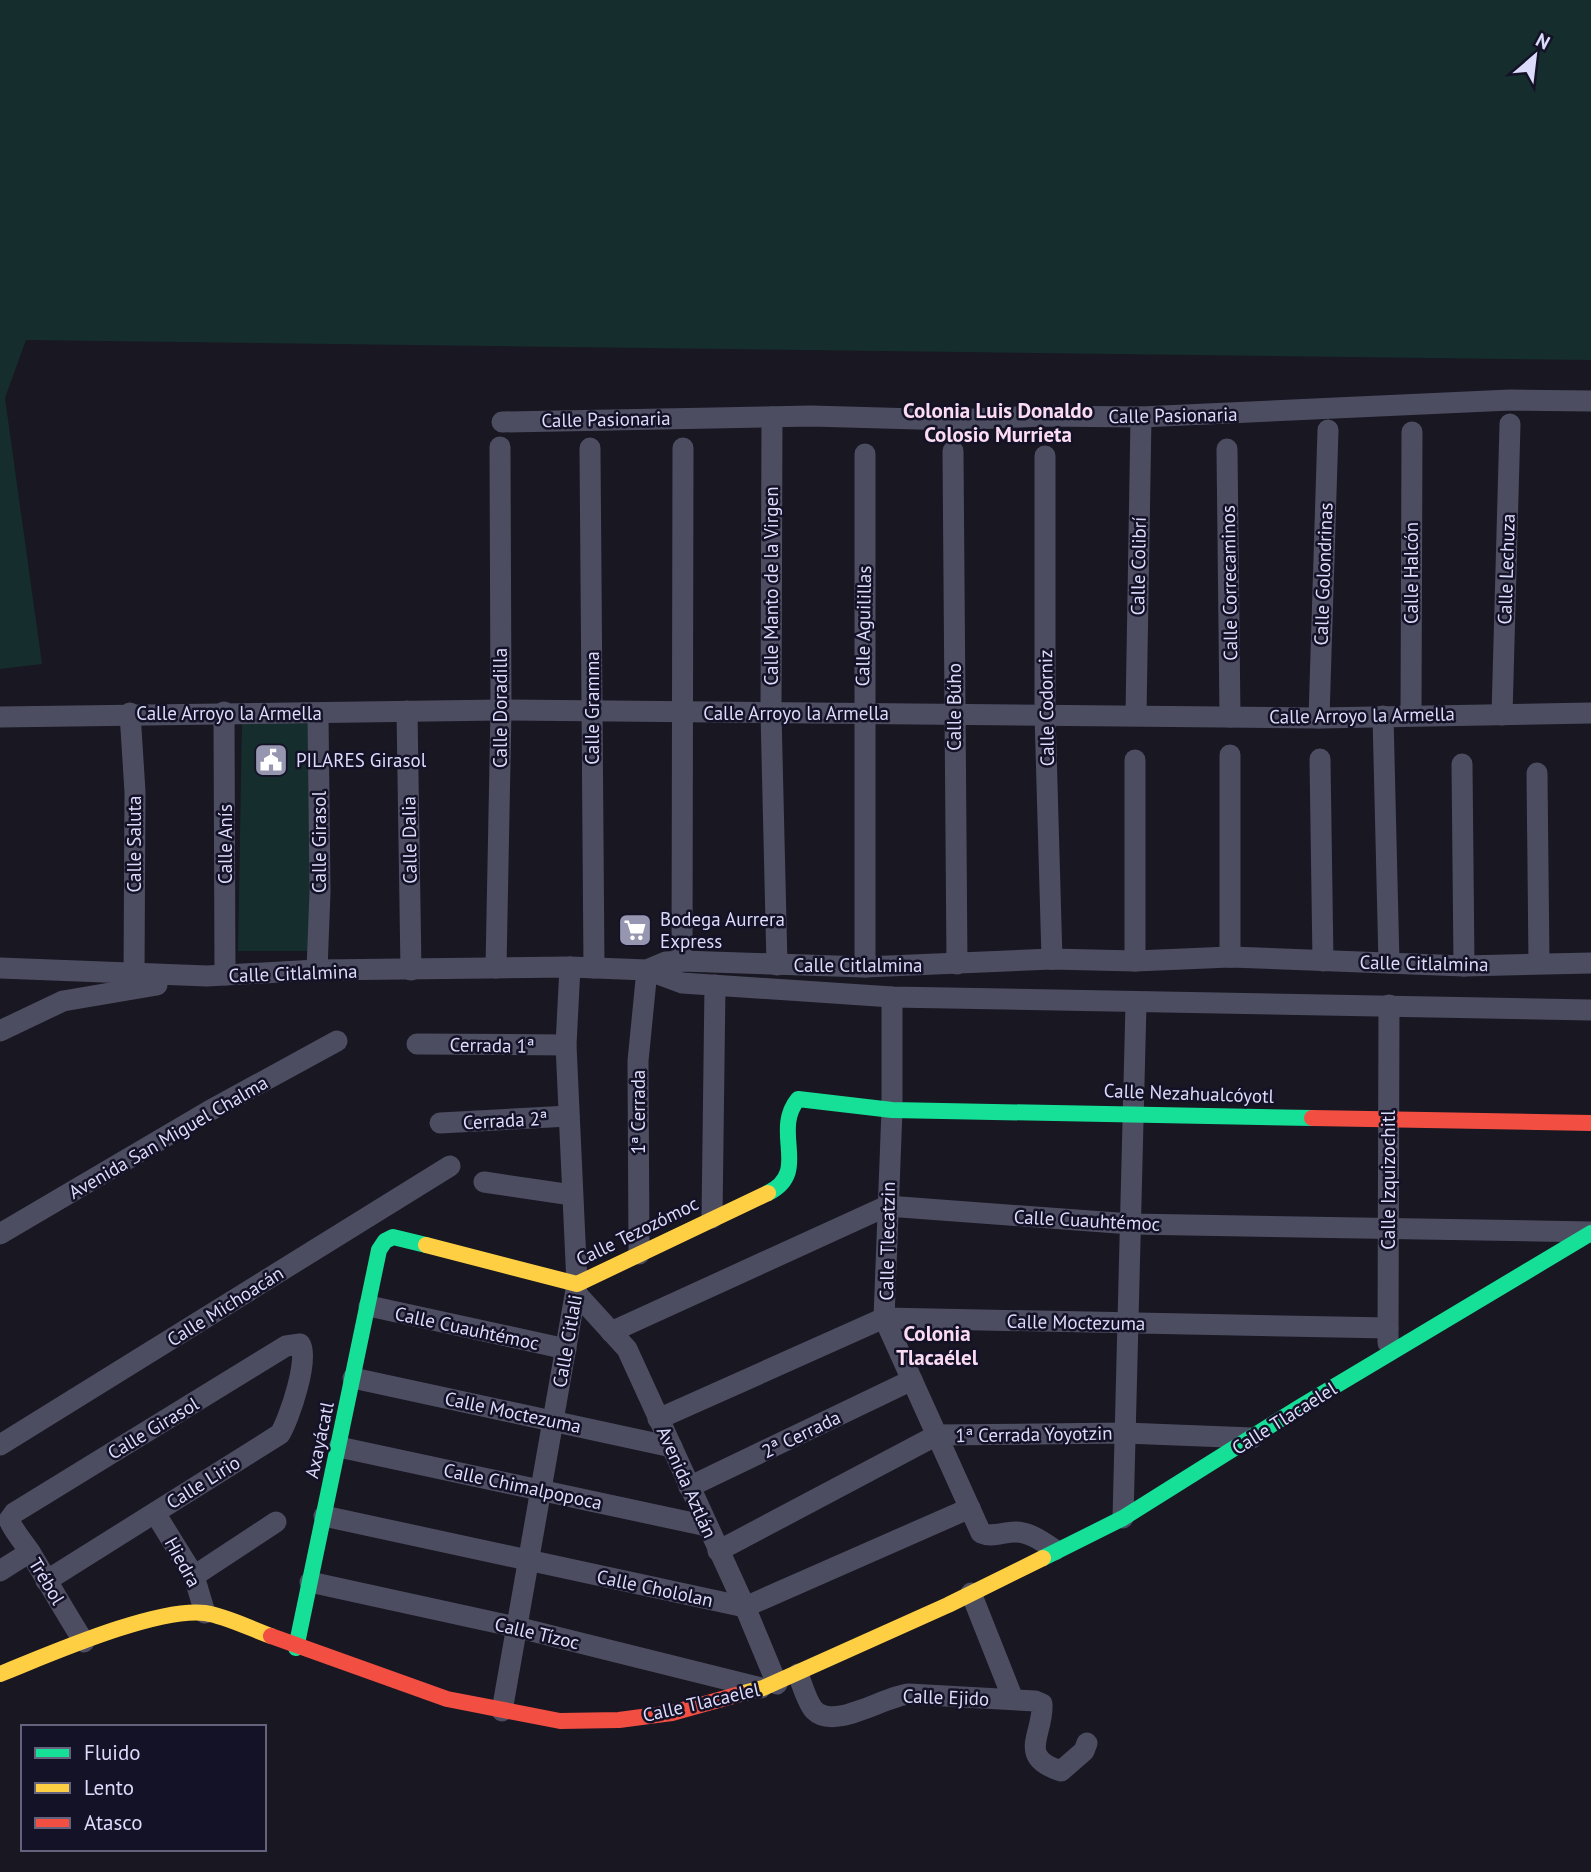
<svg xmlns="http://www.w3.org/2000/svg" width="1591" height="1872" font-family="'PT Sans',sans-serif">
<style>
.green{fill:#152d2c}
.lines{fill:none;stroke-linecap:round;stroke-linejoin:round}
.street{stroke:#4d4d62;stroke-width:21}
.fast{stroke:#16e098;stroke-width:16}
.slow{stroke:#ffcf43;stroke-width:16}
.jam{stroke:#f24e42;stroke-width:16}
.labels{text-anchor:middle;stroke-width:5;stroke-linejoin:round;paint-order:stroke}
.street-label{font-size:19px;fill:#dcdbfc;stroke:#141227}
.poi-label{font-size:19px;fill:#dcdbfc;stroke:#141227;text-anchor:start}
.neighbourhood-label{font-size:21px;font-weight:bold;fill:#fcdcf3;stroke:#141227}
</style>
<rect width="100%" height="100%" fill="#181722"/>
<g class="green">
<polygon points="0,0 1591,0 1591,360 26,340 5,398 42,664 0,669"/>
<polygon points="242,720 308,720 310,951 238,951"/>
</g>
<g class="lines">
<g class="street">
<polyline points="772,417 771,713 777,965"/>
<polyline points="502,422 811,416 953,420 1043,416 1141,417 1510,400 1591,401"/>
<polyline points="590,448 594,968"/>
<polyline points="1227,449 1230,717"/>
<polyline points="953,451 957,964"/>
<polyline points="1045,456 1045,714 1052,959"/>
<polyline points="407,711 411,970"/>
<polyline points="224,712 225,975"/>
<polyline points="130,713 135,792 134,975"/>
<polyline points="1136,715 1141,417"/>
<polyline points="1411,715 1412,432"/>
<polyline points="1502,715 1510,424"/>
<polyline points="1383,716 1389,963"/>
<polyline points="0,717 501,710 1319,718 1591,713"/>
<polyline points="1319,718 1328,430"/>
<polyline points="1320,759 1323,961"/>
<polyline points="1135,760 1135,961"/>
<polyline points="1462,764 1464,966"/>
<polyline points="1537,773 1539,963"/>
<polyline points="1230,957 1230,755"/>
<polyline points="682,961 683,448"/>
<polyline points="865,967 865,454"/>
<polyline points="0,968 207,976 317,970 570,967 647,970 666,962 682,961 865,967 1052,959 1135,961 1230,957 1464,966 1591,963"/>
<polyline points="496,968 501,710 500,447"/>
<polyline points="317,970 320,892 318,714"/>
<path d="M892,997V1110L884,1318L981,1533C992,1538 1003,1532 1015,1532C1030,1532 1043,1542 1055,1550"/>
<polyline points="0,1031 63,1001 157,985"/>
<polyline points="417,1044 566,1045"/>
<polyline points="440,1123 569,1116"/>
<polyline points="484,1182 572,1195"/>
<polyline points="712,1218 715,985"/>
<polyline points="0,1234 209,1111 337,1041"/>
<polyline points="639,1254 638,1061 647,970 682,983 892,997 1591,1010"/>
<polyline points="576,1293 627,1349 745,1607 777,1684"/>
<polyline points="369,1306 566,1349"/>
<polyline points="611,1332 887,1206 1131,1224 1591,1232"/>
<polyline points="1388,1343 1389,1005"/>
<polyline points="353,1378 672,1447"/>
<polyline points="658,1419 884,1318 1388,1328"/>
<polyline points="0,1445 450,1166"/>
<polyline points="339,1447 707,1526"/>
<polyline points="689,1487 912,1380"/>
<polyline points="155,1513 194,1576 205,1613"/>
<polyline points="324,1516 745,1607 970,1508"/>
<polyline points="1123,1518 1136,1004"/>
<polyline points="718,1551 937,1435 1125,1433 1252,1438"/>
<polyline points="0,1571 30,1552"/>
<polyline points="194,1576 276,1522"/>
<path d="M46,1581L280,1434C289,1420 310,1357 300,1344L286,1346L14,1513L9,1520C14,1532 23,1541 30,1552C48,1582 65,1612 84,1642"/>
<polyline points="310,1582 516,1627 761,1688"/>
<polyline points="971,1593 1013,1699"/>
<path d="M798,1674C802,1684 807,1702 814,1710C834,1731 884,1696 909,1694L1035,1701L1042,1704C1044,1734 1016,1757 1061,1771L1084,1751L1087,1743"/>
<polyline points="502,1711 577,1284 566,1045 570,967"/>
</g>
<g class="fast">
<path d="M768,1193C811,1172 771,1132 798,1099L892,1110L1312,1118"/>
<polyline points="1043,1558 1123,1518 1300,1407 1591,1233"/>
<polyline points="296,1648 379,1250 385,1241 393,1237 426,1245"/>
</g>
<g class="slow">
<polyline points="426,1245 577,1284 768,1193"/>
<path d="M0,1674C48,1655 156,1607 205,1613C226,1616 251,1629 271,1636"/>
<polyline points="740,1694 763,1688 948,1605 1043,1558"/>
</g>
<g class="jam">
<polyline points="1312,1118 1591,1123"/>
<polyline points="271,1636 447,1699 560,1721 619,1720 672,1713 740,1694"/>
</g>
</g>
<defs>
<g id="civic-square" transform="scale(1.75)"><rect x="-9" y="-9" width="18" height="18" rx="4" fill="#9796b0" stroke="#141227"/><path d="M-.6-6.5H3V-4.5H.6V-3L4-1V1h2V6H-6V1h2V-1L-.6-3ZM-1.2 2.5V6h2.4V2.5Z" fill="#fff"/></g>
<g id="supermarket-square" transform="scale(1.75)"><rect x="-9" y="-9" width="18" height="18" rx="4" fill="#9796b0" stroke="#141227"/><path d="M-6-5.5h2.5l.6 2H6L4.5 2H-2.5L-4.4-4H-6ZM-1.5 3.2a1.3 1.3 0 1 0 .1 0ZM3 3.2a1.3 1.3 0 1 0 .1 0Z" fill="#fff"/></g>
</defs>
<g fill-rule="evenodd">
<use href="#civic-square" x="271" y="760"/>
<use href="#supermarket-square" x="635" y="930"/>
</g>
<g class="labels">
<g class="street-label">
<text transform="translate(1173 415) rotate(-1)" y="7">Calle Pasionaria</text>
<text transform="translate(606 419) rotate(-1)" y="7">Calle Pasionaria</text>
<text transform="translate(1138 566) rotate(-89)" y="7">Calle Colibrí</text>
<text transform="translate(1506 569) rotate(-88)" y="7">Calle Lechuza</text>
<text transform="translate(1411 573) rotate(-90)" y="7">Calle Halcón</text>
<text transform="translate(1323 574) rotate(-88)" y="7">Calle Golondrinas</text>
<text transform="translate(1229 583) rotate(-91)" y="7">Calle Correcaminos</text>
<text transform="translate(771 586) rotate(-90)" y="7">Calle Manto de la Virgen</text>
<text transform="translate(863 626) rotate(-89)" y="7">Calle Aguilillas</text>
<text transform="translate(954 707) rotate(-90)" y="7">Calle Búho</text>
<text transform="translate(500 708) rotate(-90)" y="7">Calle Doradilla</text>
<text transform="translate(592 708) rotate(-90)" y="7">Calle Gramma</text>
<text transform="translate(1046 708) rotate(-91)" y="7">Calle Codorniz</text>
<text x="229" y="720">Calle Arroyo la Armella</text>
<text x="796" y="720">Calle Arroyo la Armella</text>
<text transform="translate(1362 715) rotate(-1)" y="7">Calle Arroyo la Armella</text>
<text transform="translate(409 840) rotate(-91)" y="7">Calle Dalia</text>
<text transform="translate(319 842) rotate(-90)" y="7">Calle Girasol</text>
<text transform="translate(134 844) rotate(-90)" y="7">Calle Saluta</text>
<text transform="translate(225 844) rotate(-90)" y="7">Calle Anís</text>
<text transform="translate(1424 963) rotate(1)" y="7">Calle Citlalmina</text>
<text x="858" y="972">Calle Citlalmina</text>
<text transform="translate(293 973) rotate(-2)" y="7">Calle Citlalmina</text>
<text transform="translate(492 1045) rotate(1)" y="7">Cerrada 1ª</text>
<text transform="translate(1189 1093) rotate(2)" y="7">Calle Nezahualcóyotl</text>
<text transform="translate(638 1112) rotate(-90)" y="7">1ª Cerrada</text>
<text transform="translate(505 1120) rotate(-3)" y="7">Cerrada 2ª</text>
<text transform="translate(168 1137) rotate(-30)" y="7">Avenida San Miguel Chalma</text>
<text transform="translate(1388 1180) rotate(-90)" y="7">Calle Izquizochitl</text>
<text transform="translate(1087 1220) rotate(3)" y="7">Calle Cuauhtémoc</text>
<text transform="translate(637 1231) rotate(-26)" y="7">Calle Tezozómoc</text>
<text transform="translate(887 1241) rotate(-89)" y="7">Calle Tlecatzin</text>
<text transform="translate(225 1306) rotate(-32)" y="7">Calle Michoacán</text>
<text transform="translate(1076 1322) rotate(1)" y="7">Calle Moctezuma</text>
<text transform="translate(467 1328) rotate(12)" y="7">Calle Cuauhtémoc</text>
<text transform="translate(567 1341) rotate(-80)" y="7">Calle Citlali</text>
<text transform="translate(513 1412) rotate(12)" y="7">Calle Moctezuma</text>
<text transform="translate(1284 1418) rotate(-32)" y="7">Calle Tlacaelel</text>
<text transform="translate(153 1428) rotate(-31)" y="7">Calle Girasol</text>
<text transform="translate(801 1434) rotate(-26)" y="7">2ª Cerrada</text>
<text transform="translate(1034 1434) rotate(-1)" y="7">1ª Cerrada Yoyotzin</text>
<text transform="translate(319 1440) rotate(-78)" y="7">Axayácatl</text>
<text transform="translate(203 1482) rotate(-32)" y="7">Calle Lirio</text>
<text transform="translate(687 1482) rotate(66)" y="7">Avenida Aztlán</text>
<text transform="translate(523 1486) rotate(12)" y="7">Calle Chimalpopoca</text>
<text transform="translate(183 1562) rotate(61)" y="7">Hiedra</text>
<text transform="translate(47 1581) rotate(59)" y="7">Trébol</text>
<text transform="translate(655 1588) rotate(12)" y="7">Calle Chololan</text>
<text transform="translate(537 1633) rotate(13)" y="7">Calle Tízoc</text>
<text transform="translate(946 1697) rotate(2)" y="7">Calle Ejido</text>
<text transform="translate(701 1702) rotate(-13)" y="7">Calle Tlacaelel</text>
</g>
<g class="poi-label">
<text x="296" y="767">PILARES Girasol</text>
<text x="660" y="926">Bodega Aurrera<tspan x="660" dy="22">Express</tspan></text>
</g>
<g class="neighbourhood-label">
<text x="998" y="418">Colonia Luis Donaldo<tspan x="998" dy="24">Colosio Murrieta</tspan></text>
<text x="937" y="1341">Colonia<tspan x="937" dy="24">Tlacaélel</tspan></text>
</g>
</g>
<rect x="21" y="1725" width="245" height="126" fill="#141227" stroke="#64627c" stroke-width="2"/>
<rect x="35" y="1748" width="35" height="10" fill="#16e098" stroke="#64627c" stroke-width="2"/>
<text x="84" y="1760" font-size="21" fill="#dcdbfc">Fluido</text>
<rect x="35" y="1783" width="35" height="10" fill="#ffcf43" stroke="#64627c" stroke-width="2"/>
<text x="84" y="1795" font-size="21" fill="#dcdbfc">Lento</text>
<rect x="35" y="1818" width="35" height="10" fill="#f24e42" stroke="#64627c" stroke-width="2"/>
<text x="84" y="1830" font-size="21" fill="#dcdbfc">Atasco</text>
<g transform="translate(1535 56) rotate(28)" stroke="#141227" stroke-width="5" paint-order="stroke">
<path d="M0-5L12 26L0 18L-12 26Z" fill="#dcdbfc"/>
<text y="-10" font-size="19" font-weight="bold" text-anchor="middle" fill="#dcdbfc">N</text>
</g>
</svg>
